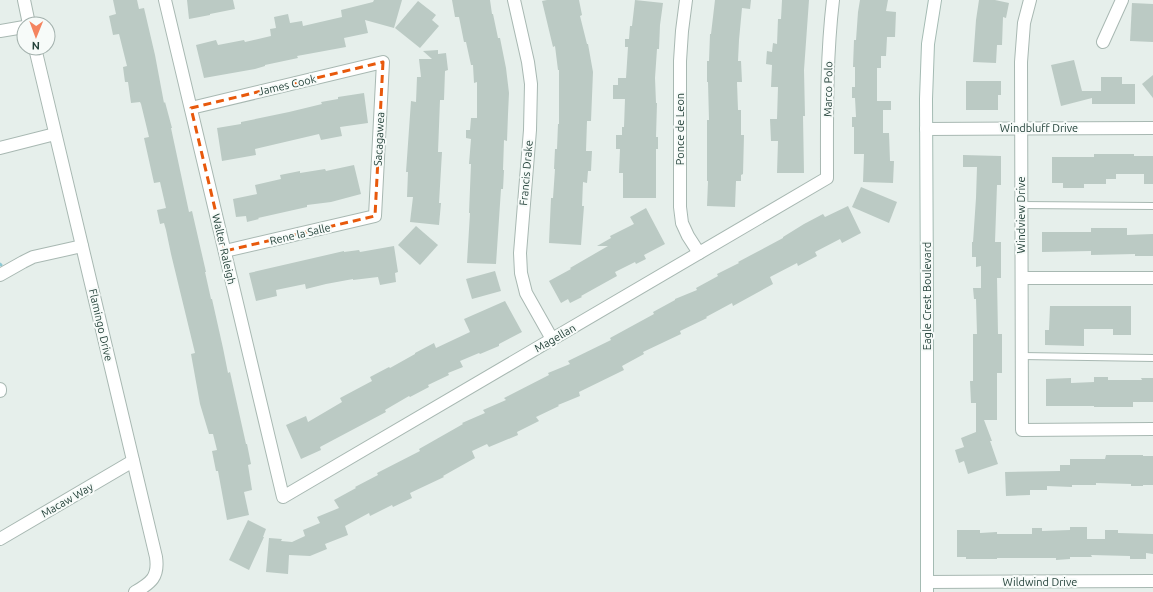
<svg xmlns="http://www.w3.org/2000/svg" width="1153" height="592" font-family="Ubuntu,sans-serif">
<style>
.lines{fill:none;stroke-linecap:round;stroke-linejoin:round}
.stream{stroke:#8ec9d4;stroke-width:3}
.building{fill:#bbcac4}
.service-casing{stroke:#a8b8b2;stroke-width:8}
.minor-casing{stroke:#a8b8b2;stroke-width:14}
.secondary-casing{stroke:#a4bbb3;stroke-width:14}
.service{stroke:#fff;stroke-width:6}
.minor{stroke:#fff;stroke-width:12}
.secondary{stroke:#fff;stroke-width:12}
.marked{fill:none;stroke:#e8590c;stroke-width:3;stroke-dasharray:8 5;stroke-linejoin:round}
.labels{text-anchor:middle;stroke-width:4;stroke-linejoin:round;paint-order:stroke}
.street-label{font-size:11px;fill:#24423a;stroke:#f7fbf9}
</style>
<rect width="100%" height="100%" fill="#e6efeb"/>
<g class="lines">
<polyline class="stream" points="0,264 1,265"/>
</g>
<g class="building">
<polygon points="113,0 137,0 139,9 144,8 155,55 164,103 165,102 172,128 171,128 189,212 192,211 206,272 205,272 211,299 212,299 223,348 228,373 230,372 246,444 247,444 251,464 248,465 252,490 244,492 249,515 227,520 218,471 216,471 212,451 217,450 213,434 209,434 200,404 191,354 195,353 171,254 166,230 164,223 160,224 157,210 166,208 160,182 154,183 144,138 149,137 141,104 140,102 131,103 128,82 125,82 123,67 127,66 119,34 113,35 109,16 116,14"/>
<polygon points="187,0 233,0 235,9 210,14 210,15 189,19"/>
<polygon points="374,0 402,0 394,28 365,20 368,33 344,38 346,47 297,56 298,58 265,65 265,66 255,69 204,78 196,45 216,40 218,45 244,40 245,42 271,36 270,29 276,28 274,17 288,14 290,23 302,21 303,26 342,17 341,10 373,2"/>
<polygon points="452,0 490,0 492,14 493,14 498,38 500,38 506,68 509,93 508,114 507,141 504,140 503,170 504,170 503,189 501,189 496,264 467,263 470,213 469,213 471,164 469,164 471,139 466,138 466,130 470,130 471,118 477,118 477,82 474,83 473,65 471,65 466,42 464,42 459,17 455,17"/>
<polygon points="547,0 579,0 582,15 580,16 587,44 588,44 593,72 591,121 587,121 586,151 592,151 591,171 588,171 587,183 583,182 582,206 584,206 581,245 549,243 551,198 553,198 555,169 554,169 555,149 557,149 558,124 559,124 559,70 558,70 555,46 553,47 542,1"/>
<polygon points="635,0 663,3 660,25 659,49 657,49 655,78 656,103 657,103 656,137 658,137 658,149 656,149 656,198 623,198 623,173 619,173 620,149 616,149 616,135 622,135 622,127 624,127 625,99 613,99 613,85 618,85 618,78 626,78 628,47 625,47 625,39 629,39 630,26 632,26"/>
<polygon points="715,0 751,0 750,9 742,8 739,40 738,61 741,61 742,82 737,82 738,110 741,110 741,135 744,135 743,174 741,175 741,181 736,181 735,207 707,206 708,181 707,181 707,120 709,120 708,82 707,82 707,61 709,61 710,34 711,34"/>
<polygon points="782,0 809,0 804,70 805,116 803,116 804,173 777,173 778,141 771,141 770,119 777,119 778,87 771,87 772,65 766,64 767,51 772,52 773,43 777,44 778,19 781,19"/>
<polygon points="860,0 888,0 886,11 896,12 895,37 887,37 886,56 881,56 881,68 877,68 877,101 891,101 891,110 883,110 883,133 889,133 890,161 894,161 893,183 863,182 864,154 854,154 854,127 852,127 852,117 856,117 855,98 852,98 852,87 855,87 855,67 853,67 854,40 856,40 858,12"/>
<polygon points="979,0 995,0 1009,3 1006,18 1003,17 1002,45 997,45 996,63 973,62 976,20"/>
<polygon points="418,1 436,15 432,20 439,26 420,48 395,28"/>
<polygon points="1132,3 1153,4 1153,42 1130,41"/>
<polygon points="438,50 438,54 446,53 448,70 445,71 444,100 440,100 438,152 442,152 439,203 441,203 439,225 410,222 413,197 407,197 408,172 406,172 411,101 416,102 417,77 421,77 419,59 432,59 423,51"/>
<polygon points="1074,60 1082,91 1101,91 1101,77 1122,77 1122,84 1135,84 1135,104 1092,104 1092,98 1061,106 1051,65"/>
<polygon points="1153,75 1153,98 1142,84"/>
<polygon points="966,81 1001,81 1001,95 998,95 998,110 966,110"/>
<polygon points="364,93 368,123 340,127 342,136 321,140 319,134 255,149 256,155 222,161 217,128 241,124 241,122 289,112 322,104 321,102 338,99 338,97"/>
<polygon points="1094,154 1134,154 1134,156 1153,156 1153,184 1144,184 1144,174 1116,174 1116,179 1106,179 1106,184 1084,184 1084,188 1063,188 1063,183 1052,183 1052,157 1094,157"/>
<polygon points="963,155 1001,156 1001,185 997,185 995,242 1001,242 1001,278 997,278 998,334 1002,334 1002,373 997,373 997,420 984,420 992,441 990,441 998,464 968,474 964,461 959,463 955,450 964,447 961,438 976,432 976,403 971,403 970,381 973,381 973,334 977,334 976,299 974,299 973,288 981,288 981,266 976,267 976,257 972,257 972,242 973,242 976,198 977,167 963,167"/>
<polygon points="354,165 361,194 331,202 307,205 307,207 258,218 259,219 247,222 246,216 236,217 233,199 257,194 255,185 281,179 280,175 300,171 300,173 325,169 326,171"/>
<polygon points="861,187 897,202 889,223 852,207"/>
<polygon points="848,206 861,233 842,243 840,239 815,252 817,256 798,266 797,263 770,277 773,284 733,306 732,303 706,317 707,318 680,331 681,334 643,352 644,354 622,366 624,370 579,392 580,396 558,405 559,406 536,417 539,421 517,432 518,435 489,447 487,444 472,451 475,458 443,476 444,477 410,493 412,498 393,507 392,505 370,516 369,513 345,526 348,535 325,544 327,549 310,556 289,555 288,574 266,572 269,538 282,539 281,541 292,542 305,536 303,530 320,523 317,517 339,508 334,500 356,488 355,487 378,475 377,473 420,451 419,449 463,424 462,423 485,413 483,410 506,400 504,398 549,375 548,373 570,364 568,361 611,340 610,338 654,314 653,312 675,300 675,299 697,290 696,288 718,276 717,274 739,263 738,262 783,238 783,237 804,224 823,214 825,217"/>
<polygon points="646,208 665,244 644,255 646,259 636,264 635,262 615,272 617,276 581,296 582,297 570,303 568,299 561,303 549,281 571,269 570,268 608,246 597,246 611,238 610,236 634,224 630,217"/>
<polygon points="416,226 438,245 420,265 398,245"/>
<polygon points="1091,228 1127,228 1127,235 1153,234 1153,256 1135,256 1135,254 1091,255 1091,251 1042,252 1042,232 1091,232"/>
<polygon points="394,246 398,272 395,273 396,282 380,285 378,277 353,280 353,279 326,284 306,289 305,284 276,290 277,296 256,301 249,273 344,251 344,252 359,250 360,252"/>
<polygon points="495,271 501,291 472,299 466,279"/>
<polygon points="505,301 522,332 499,344 499,346 480,354 479,353 460,361 463,367 448,373 449,375 428,385 429,387 410,397 409,396 385,410 386,412 320,447 321,450 301,459 286,425 306,416 308,422 342,402 340,398 372,381 370,377 389,367 390,368 415,354 415,353 434,343 436,348 470,332 464,319"/>
<polygon points="1050,306 1131,306 1131,335 1113,335 1113,329 1084,329 1084,346 1045,345 1045,330 1049,330"/>
<polygon points="1094,377 1108,377 1108,380 1142,380 1141,378 1153,378 1153,402 1133,402 1133,407 1094,407 1094,406 1046,406 1046,379 1071,378 1071,383 1094,382"/>
<polygon points="1106,455 1143,455 1143,456 1153,456 1153,485 1143,485 1143,486 1131,486 1131,484 1096,483 1096,485 1072,485 1072,487 1047,486 1047,490 1030,490 1030,495 1006,496 1005,472 1060,471 1060,465 1070,465 1070,459 1105,459"/>
<polygon points="248,520 266,529 263,537 264,537 249,570 229,560"/>
<polygon points="1070,527 1087,527 1087,539 1105,539 1105,530 1118,530 1118,533 1153,534 1153,554 1146,553 1146,559 1130,559 1130,556 1091,555 1092,557 1070,557 1070,559 1056,560 1056,558 997,558 997,559 966,559 966,557 957,557 957,530 980,530 980,533 997,532 997,534 1032,534 1032,528 1042,528 1042,531 1070,530"/>
</g>
<g class="lines">
<g class="service-casing">
<g id="service">
<polyline points="1021,205 1153,206"/>
<polyline points="1022,356 1153,358"/>
</g>
</g>
<g class="minor-casing">
<g id="minor">
<polyline points="24,0 29,24"/>
<path d="M165,0L283,497L827,178C827,119 826,59 833,0"/>
<polyline points="514,0 528,62 531,84 530,130 520,253 521,273 526,293 552,339"/>
<polyline points="686,0 682,31 680,61 680,207 682,223 688,236 699,253"/>
<polyline points="1030,0 1024,23 1021,62 1022,430 1153,429"/>
<polyline points="0,31 24,27"/>
<polyline points="1103,42 1122,0"/>
<path d="M35,48L156,557C159,577 151,583 135,592"/>
<polyline points="191,108 383,62 375,216 225,251"/>
<polyline points="926,129 1153,128"/>
<polyline points="0,148 55,134"/>
<polyline points="0,275 23,262 33,257 82,246"/>
<polyline points="1022,278 1153,278"/>
<polyline points="0,389 0,391"/>
<polyline points="0,539 133,461"/>
<polyline points="927,582 1153,581"/>
</g>
</g>
<g class="secondary-casing">
<polyline id="secondary" points="927,592 927,300 926,99 928,44 935,0"/>
</g>
<use href="#service" class="service"/>
<use href="#minor" class="minor"/>
<use href="#secondary" class="secondary"/>
</g>
<path class="marked" d="M383,62L375,216L225,251L191,108Z"/>
<g class="labels">
<g class="street-label">
<text transform="translate(287 85) rotate(-13)" y="4">James Cook</text>
<text transform="translate(828 89) rotate(-89)" y="4">Marco Polo</text>
<text x="1039" y="132">Windbluff Drive</text>
<text transform="translate(680 129) rotate(-90)" y="4">Ponce de Leon</text>
<text transform="translate(379 139) rotate(-87)" y="4">Sacagawea</text>
<text transform="translate(526 173) rotate(-85)" y="4">Francis Drake</text>
<text transform="translate(1021 215) rotate(-90)" y="4">Windview Drive</text>
<text transform="translate(300 234) rotate(-13)" y="4">Rene la Salle</text>
<text transform="translate(224 249) rotate(77)" y="4">Walter Raleigh</text>
<text transform="translate(927 296) rotate(-90)" y="4">Eagle Crest Boulevard</text>
<text transform="translate(101 325) rotate(77)" y="4">Flamingo Drive</text>
<text transform="translate(555 338) rotate(-30)" y="4">Magellan</text>
<text transform="translate(67 500) rotate(-30)" y="4">Macaw Way</text>
<text x="1040" y="586">Wildwind Drive</text>
</g>
</g>
<g transform="translate(36 36) rotate(181)"><circle r="19" fill="#f7fbf9" stroke="#a3b1ad"/>
<path d="M0-3L7 15L0 10L-7 15Z" fill="#f4845f"/>
<text y="-6" font-size="11" font-weight="bold" text-anchor="middle" fill="#24423a">N</text>
</g>
</svg>
